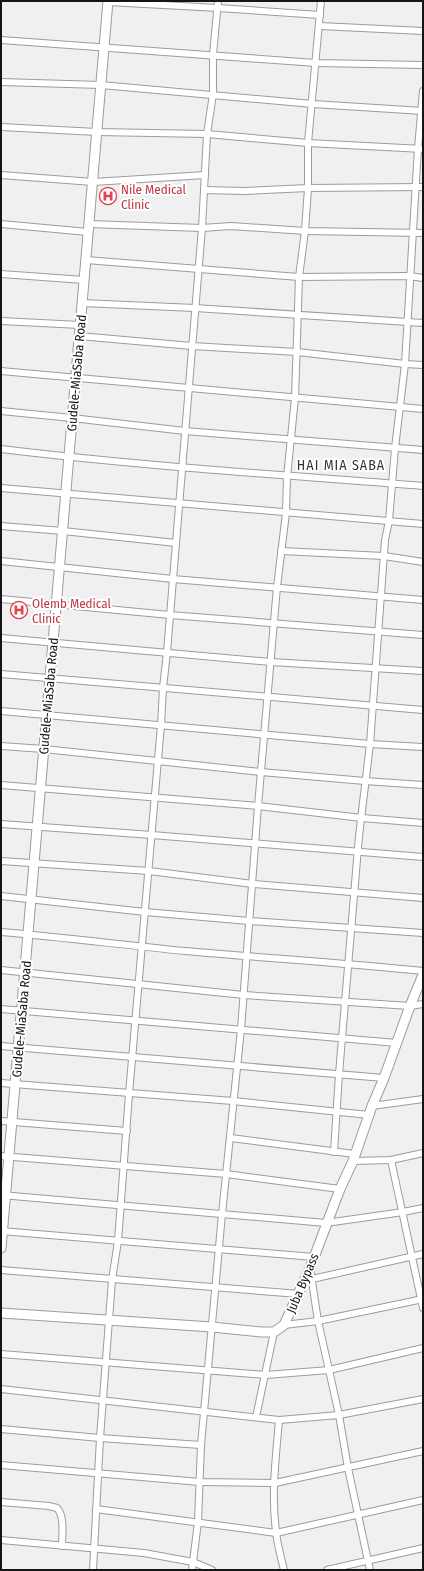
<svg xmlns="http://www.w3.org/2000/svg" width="424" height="1571" font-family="'Fira Sans Condensed',sans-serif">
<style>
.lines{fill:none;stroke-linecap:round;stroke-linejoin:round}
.minor-casing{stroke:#9c9c9d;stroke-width:8}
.secondary-casing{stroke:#9c9c9d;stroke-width:11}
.minor{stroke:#fff;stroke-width:6}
.secondary{stroke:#fff;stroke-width:9}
.labels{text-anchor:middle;stroke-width:4;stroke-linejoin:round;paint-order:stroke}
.health-label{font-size:13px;fill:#be3a42;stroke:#fff;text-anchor:start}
.street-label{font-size:13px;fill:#151515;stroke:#fff}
.neighbourhood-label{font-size:14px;letter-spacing:1px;fill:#353637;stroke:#fff}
</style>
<rect width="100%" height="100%" fill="#f0f0f2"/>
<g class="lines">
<g class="minor-casing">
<g id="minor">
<polyline points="108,2 218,8 320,15"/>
<polyline points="320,26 423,31"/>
<polyline points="1,40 316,63 423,65"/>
<polyline points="1,82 101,85 313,104 423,111"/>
<polyline points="1,127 97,132 207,134 308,143 423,149"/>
<polyline points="1,175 93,182 205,175"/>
<polyline points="204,190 244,191 308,188 423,187"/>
<polyline points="1,224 88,232"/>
<polyline points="89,224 202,228 231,226 305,231 423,233"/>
<polyline points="86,260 299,277 409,276 423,278"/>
<polyline points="1,274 84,280"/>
<polyline points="82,303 195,308 423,323"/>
<polyline points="1,321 80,325"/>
<polyline points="79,336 192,346 297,352 405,364 423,365"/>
<polyline points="1,371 423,409"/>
<polyline points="1,411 72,418 185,431 423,450"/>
<path d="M1,449C141,466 282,475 423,486"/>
<polyline points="1,488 423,524"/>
<polyline points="1,526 63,531 176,543"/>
<polyline points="281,551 384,556 423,562"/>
<polyline points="1,561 173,579 423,600"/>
<polyline points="1,599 170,615 423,635"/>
<polyline points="1,638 271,662 423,671"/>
<polyline points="1,674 423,710"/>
<polyline points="1,711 370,744 423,747"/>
<polyline points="1,746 44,749 261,772 365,781 423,785"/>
<polyline points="1,785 258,806 362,818 423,823"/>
<polyline points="1,824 152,835 423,857"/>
<polyline points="1,861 149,871 253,884 423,898"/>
<polyline points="1,896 145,912 249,921 423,933"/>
<path d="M1,932C62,937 123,945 185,951C264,958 344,963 423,971"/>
<polyline points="1,970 244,995 410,1006 423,1004"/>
<polyline points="1,1009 397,1043"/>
<polyline points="1,1046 384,1078"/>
<polyline points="1,1083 233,1101 369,1115"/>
<polyline points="372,1106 423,1099"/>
<polyline points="1,1121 127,1131"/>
<polyline points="231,1138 354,1154"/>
<polyline points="334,1152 339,1074 359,836 370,744 385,540 389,521 395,448 405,364 418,148 423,91"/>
<polyline points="1,1156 226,1174 340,1189"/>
<polyline points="391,1160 423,1308"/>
<polyline points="353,1161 391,1160 423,1153"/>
<polyline points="1,1195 326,1223 403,1212 423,1208"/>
<polyline points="1,1231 314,1257"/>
<polyline points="310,1268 318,1321 339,1415 348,1468 370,1570"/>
<polyline points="1,1270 299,1294"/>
<polyline points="312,1279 423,1254"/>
<polyline points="284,1325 318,1321 423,1299"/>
<polyline points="1,1354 266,1375 329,1370 423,1348"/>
<polyline points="1,1389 279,1420 339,1415 423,1399"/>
<polyline points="256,1417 274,1332"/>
<path d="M279,1420C276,1457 271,1494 276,1531C277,1544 281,1557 284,1570"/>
<polyline points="1,1429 100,1438 201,1445"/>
<polyline points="1,1465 200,1482 275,1483 423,1451"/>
<path d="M1,1502L49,1506L57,1508C65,1517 62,1534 62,1546"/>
<polyline points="96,1509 276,1533 423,1500"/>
<polyline points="1,1540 144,1553 193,1562 212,1570"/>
<polyline points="93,1570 100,1438 109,1320 112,1280 118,1241 129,1094 161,725 163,688 167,652 202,228 207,134 213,94 213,55 218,1"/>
<polyline points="192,1570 198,1522 201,1445 222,1214 241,1029 258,806 277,587 286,513 287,477 295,398 299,277 305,231 308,188 308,143 321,1"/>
<polyline points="327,1570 423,1548"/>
</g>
</g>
<g class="secondary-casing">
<g id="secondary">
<polyline points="1,1248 108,1"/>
<polyline points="1,1313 212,1327 261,1332 274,1332 284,1325 310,1268 340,1189 353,1161 372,1106 384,1078 410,1006 423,975"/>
</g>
</g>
<use href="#minor" class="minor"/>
<use href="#secondary" class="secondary"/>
</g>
<defs>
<g id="hospital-ring" transform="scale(0.9)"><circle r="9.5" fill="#fff" stroke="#e0444e" stroke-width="1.5"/><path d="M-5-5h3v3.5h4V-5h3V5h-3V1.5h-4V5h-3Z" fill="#e0444e"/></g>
</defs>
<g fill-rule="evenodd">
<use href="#hospital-ring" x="108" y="196"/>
<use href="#hospital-ring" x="19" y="610"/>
</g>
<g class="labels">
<g class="health-label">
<text x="121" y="194">Nile Medical<tspan x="121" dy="15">Clinic</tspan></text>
<text x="32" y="608">Olemb Medical<tspan x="32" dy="15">Clinic</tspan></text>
</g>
<g class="street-label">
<text transform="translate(76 373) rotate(-85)" y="5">Gudele-MiaSaba Road</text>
<text transform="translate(48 696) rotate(-85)" y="5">Gudele-MiaSaba Road</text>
<text transform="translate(21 1019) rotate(-85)" y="5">Gudele-MiaSaba Road</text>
<text transform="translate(302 1283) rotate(-67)" y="5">Juba Bypass</text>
</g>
<g class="neighbourhood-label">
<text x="341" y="470">HAI MIA SABA</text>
</g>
</g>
<rect width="424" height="1571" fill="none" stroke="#151515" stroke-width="4"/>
</svg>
